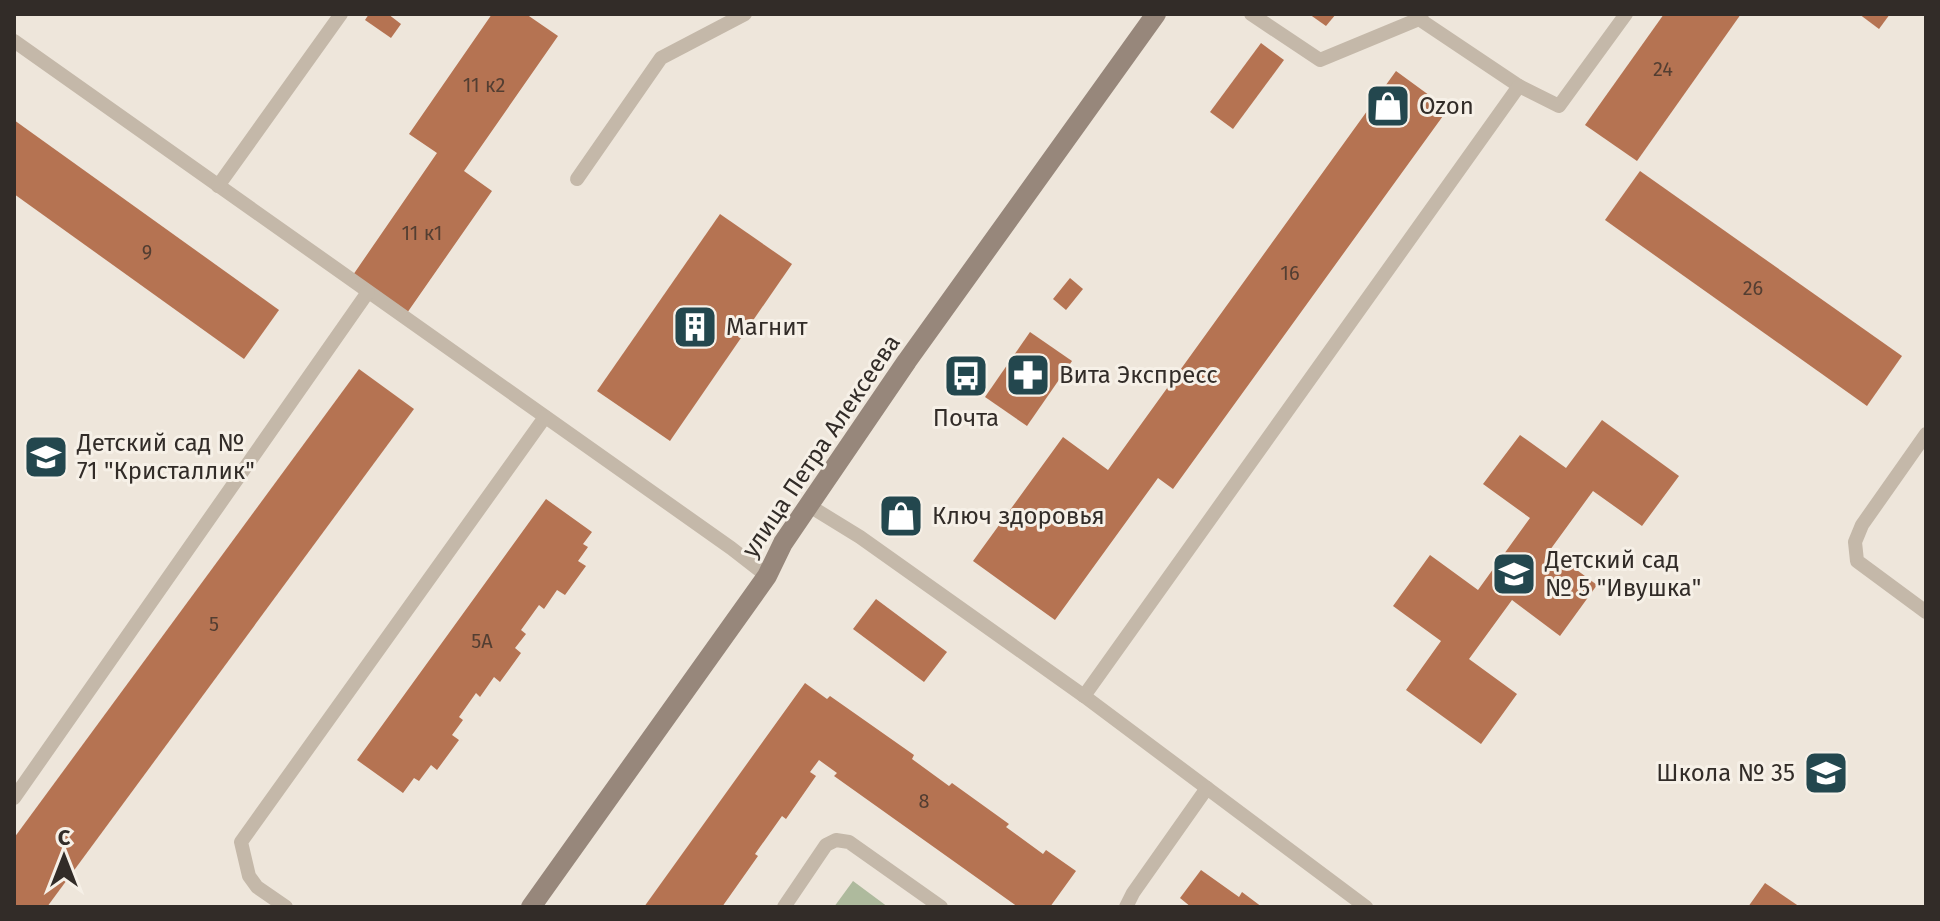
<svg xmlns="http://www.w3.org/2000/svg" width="1940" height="921" font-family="'Fira Sans',sans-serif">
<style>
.green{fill:#aeba9d}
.building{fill:#b57352}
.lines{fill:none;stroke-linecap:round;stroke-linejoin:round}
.lane{stroke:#c4b8a9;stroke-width:14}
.secondary{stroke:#97877b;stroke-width:20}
.labels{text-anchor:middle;stroke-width:6;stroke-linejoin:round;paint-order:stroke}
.number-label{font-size:20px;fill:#533e32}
.poi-label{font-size:24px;fill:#322c28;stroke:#f6f0e7;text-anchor:start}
.street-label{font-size:24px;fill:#322c28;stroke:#f6f0e7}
</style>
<rect width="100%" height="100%" fill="#eee6db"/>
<polygon class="green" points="853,881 888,907 834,907"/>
<g class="building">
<polygon points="369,14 388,14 401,24 391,38 365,20"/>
<polygon points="492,14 526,14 558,36 464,171 492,191 407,313 353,275 437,153 409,134"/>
<polygon points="1309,14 1336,14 1326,26"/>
<polygon points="1664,14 1741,14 1637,161 1585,125"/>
<polygon points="1859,14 1890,14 1879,29"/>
<polygon points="1261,43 1284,60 1233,129 1210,112"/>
<polygon points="1396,71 1448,109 1173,489 1158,478 1055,620 973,561 1063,437 1108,470"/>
<polygon points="14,120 279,310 244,359 14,194"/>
<polygon points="1640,171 1902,356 1867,406 1605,220"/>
<polygon points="720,214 792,264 670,441 597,391"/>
<polygon points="1070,278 1083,289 1066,310 1053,299"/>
<polygon points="1030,332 1072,361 1027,426 985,397"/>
<polygon points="359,369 414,409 47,907 14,907 14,838"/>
<polygon points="1602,420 1679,476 1642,526 1593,491 1550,550 1597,585 1560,636 1512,600 1469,659 1517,694 1481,744 1406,690 1441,641 1393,606 1430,555 1478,590 1530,518 1483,484 1520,435 1566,468"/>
<polygon points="546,499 592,532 583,544 588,547 578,561 586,566 565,595 557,590 544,609 539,605 521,630 526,634 515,648 521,653 500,682 494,677 480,697 476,693 459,717 463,720 452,735 459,740 437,770 431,765 419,781 414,778 403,793 357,760"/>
<polygon points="876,599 947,652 924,682 853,629"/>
<polygon points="805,683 827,699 830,696 914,755 912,759 949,786 952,783 1009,824 1006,827 1043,854 1046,850 1076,871 1050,907 1018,907 834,776 837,773 819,760 810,772 816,776 786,819 782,816 755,854 758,856 722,907 644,907"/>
<polygon points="1201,870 1239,897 1242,892 1262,907 1191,907 1180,898"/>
<polygon points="1765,883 1800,907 1748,907"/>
</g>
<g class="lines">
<g class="lane">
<polyline points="1251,14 1320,60 1419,19 1422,14"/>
<polyline points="1419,19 1519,86"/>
<polyline points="14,41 731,548 767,576"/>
<polyline points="577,179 661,58 745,14"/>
<polyline points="218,186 341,14"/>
<polyline points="1926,434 1862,525 1855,542 1857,561 1926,612"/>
<polyline points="808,505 860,537 1084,696 1366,907"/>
<polyline points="1084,696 1519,86 1559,106 1626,14"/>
<polyline points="14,798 368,292"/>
<polyline points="286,907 257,887 249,876 241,842 545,417"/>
<polyline points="784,907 826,845 836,840 849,842 941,907"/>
<polyline points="1126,907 1133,893 1207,788"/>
</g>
<polyline class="secondary" points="531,907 767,576 783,543 907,361 1156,14"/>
</g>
<defs>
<g id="shop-square" transform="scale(2.3)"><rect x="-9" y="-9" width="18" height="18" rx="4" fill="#23474e" stroke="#f6f0e7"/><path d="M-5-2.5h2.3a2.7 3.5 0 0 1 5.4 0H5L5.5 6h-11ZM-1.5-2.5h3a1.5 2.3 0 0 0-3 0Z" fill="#fff"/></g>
<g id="building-square" transform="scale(2.3)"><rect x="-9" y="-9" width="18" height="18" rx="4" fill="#23474e" stroke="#f6f0e7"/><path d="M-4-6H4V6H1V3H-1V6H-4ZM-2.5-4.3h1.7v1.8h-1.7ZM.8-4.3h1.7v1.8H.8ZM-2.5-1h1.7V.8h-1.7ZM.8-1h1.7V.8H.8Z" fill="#fff"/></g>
<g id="pharmacy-square" transform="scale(2.3)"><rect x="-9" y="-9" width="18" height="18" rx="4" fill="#23474e" stroke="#f6f0e7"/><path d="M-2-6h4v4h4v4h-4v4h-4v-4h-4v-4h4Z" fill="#fff"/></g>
<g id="bus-square" transform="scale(2.3)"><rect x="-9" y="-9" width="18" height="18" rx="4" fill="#23474e" stroke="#f6f0e7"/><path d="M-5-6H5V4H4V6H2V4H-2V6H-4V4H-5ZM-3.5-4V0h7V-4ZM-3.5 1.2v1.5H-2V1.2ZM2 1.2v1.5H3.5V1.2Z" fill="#fff"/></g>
<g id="school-square" transform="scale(2.3)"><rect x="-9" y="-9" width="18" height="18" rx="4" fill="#23474e" stroke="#f6f0e7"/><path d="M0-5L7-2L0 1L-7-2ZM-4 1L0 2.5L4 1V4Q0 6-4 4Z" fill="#fff"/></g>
</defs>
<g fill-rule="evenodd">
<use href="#shop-square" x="1388" y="106"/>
<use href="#building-square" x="695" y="327"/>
<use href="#pharmacy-square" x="1028" y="375"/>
<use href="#bus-square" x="966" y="376"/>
<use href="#school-square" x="46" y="457"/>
<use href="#shop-square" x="901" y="516"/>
<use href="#school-square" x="1514" y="574"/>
<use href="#school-square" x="1826" y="773"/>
</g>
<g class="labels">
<g class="number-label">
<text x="1663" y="76">24</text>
<text x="484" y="92">11 к2</text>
<text x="422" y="240">11 к1</text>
<text x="147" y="259">9</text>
<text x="1290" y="280">16</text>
<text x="1753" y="295">26</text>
<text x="214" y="631">5</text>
<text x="482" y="648">5А</text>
<text x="924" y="808">8</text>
</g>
<g class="poi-label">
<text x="1419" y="114">Ozon</text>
<text x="726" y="335">Магнит</text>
<text x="1059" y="383">Вита Экспресс</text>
<text x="966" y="426" text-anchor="middle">Почта</text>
<text x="77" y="451">Детский сад №<tspan x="77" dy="28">71 "Кристаллик"</tspan></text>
<text x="932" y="524">Ключ здоровья</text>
<text x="1545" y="568">Детский сад<tspan x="1545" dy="28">№ 5 "Ивушка"</tspan></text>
<text x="1795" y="781" text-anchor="end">Школа № 35</text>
</g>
<g class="street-label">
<text transform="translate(821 446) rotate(-56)" y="8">улица Петра Алексеева</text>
</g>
</g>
<rect width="1940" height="921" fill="none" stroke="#322c28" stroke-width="32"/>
<g transform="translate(64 857)" stroke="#f6f0e7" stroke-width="6" paint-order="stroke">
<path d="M0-6L14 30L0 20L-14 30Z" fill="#322c28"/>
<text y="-12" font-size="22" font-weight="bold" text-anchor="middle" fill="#322c28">С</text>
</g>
</svg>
